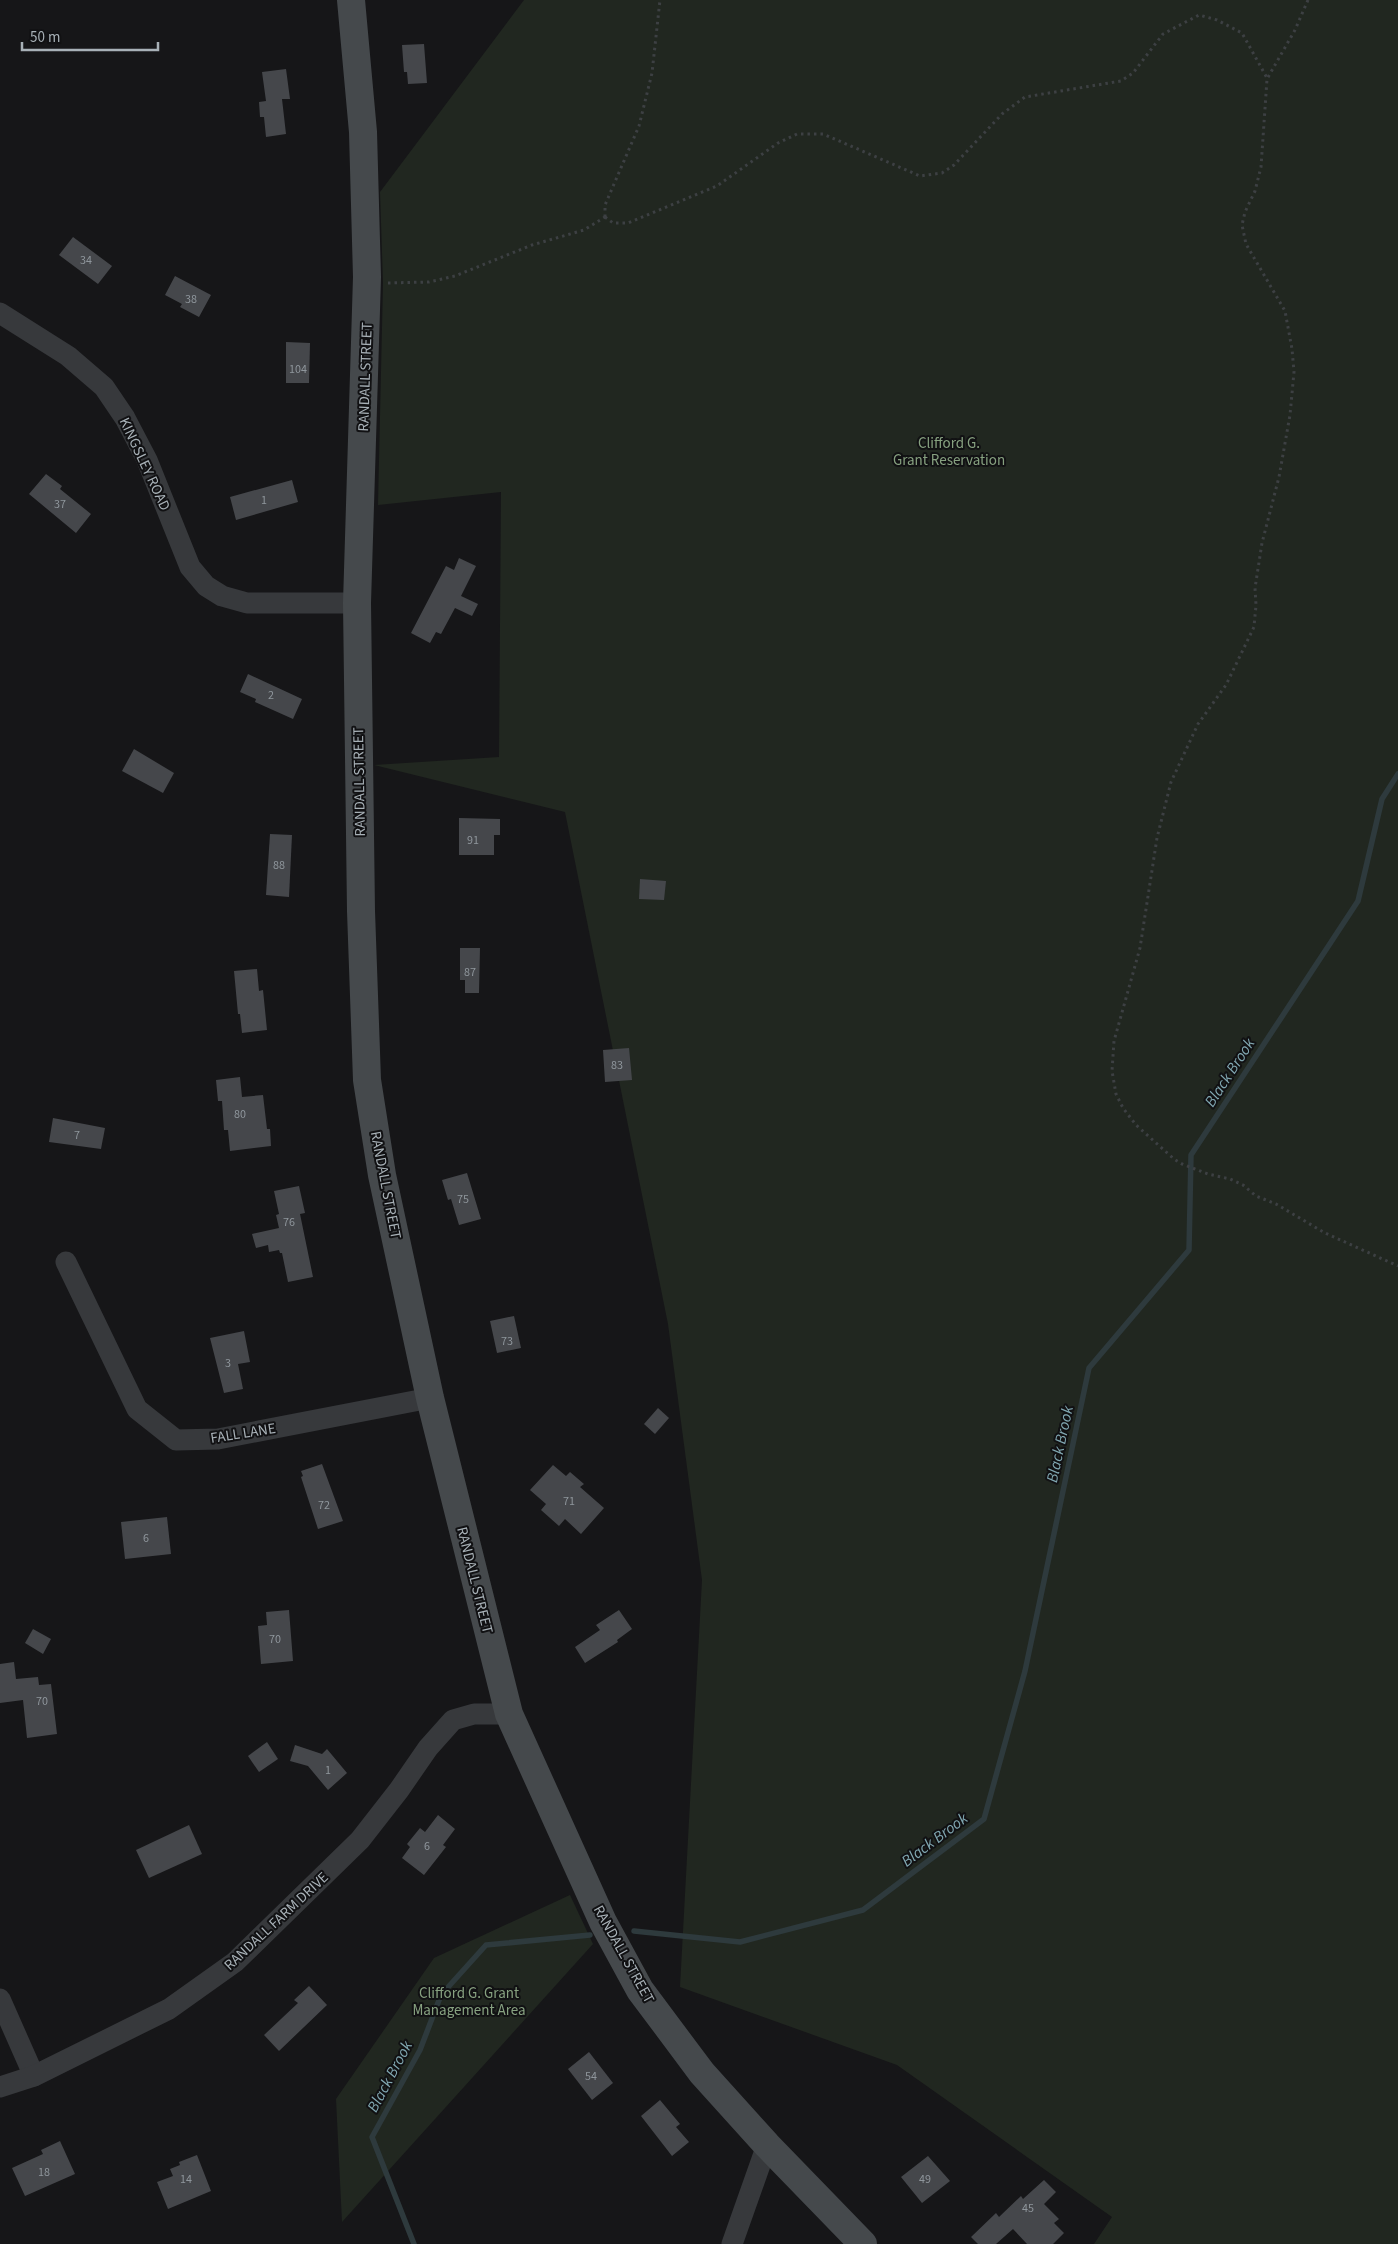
<svg xmlns="http://www.w3.org/2000/svg" width="1398" height="2244" font-family="'Source Sans 3',sans-serif">
<style>
.green{fill:#212720}
.lines{fill:none;stroke-linecap:round;stroke-linejoin:round}
.stream{stroke:#2e3a3d;stroke-width:5.5}
.building{fill:#45474b}
.path{stroke:#3d4043;stroke-width:3;stroke-dasharray:2.5 4;stroke-linecap:butt}
.street{stroke:#37393c;stroke-width:21}
.secondary{stroke:#45494c;stroke-width:28}
.labels{text-anchor:middle;stroke-width:4;stroke-linejoin:round;paint-order:stroke}
.number-label{font-size:12px;fill:#8f969c}
.street-label{font-size:15px;fill:#a8b1b7;stroke:#111113}
.park-label{font-size:15px;fill:#87a180;stroke:#111113}
.water-label{font-size:16px;font-style:italic;fill:#81a7b1;stroke:#111113}
</style>
<rect width="100%" height="100%" fill="#161618"/>
<g class="green">
<polygon points="524,0 1398,0 1398,2244 1094,2244 1112,2217 897,2065 680,1987 702,1580 668,1324 565,812 374,765 499,757 501,492 378,505 383,283 380,192"/>
<polygon points="570,1895 593,1944 342,2222 336,2099 434,1958"/>
</g>
<g class="lines">
<g class="stream">
<polyline points="634,1931 740,1942 863,1910 984,1819 1025,1671 1089,1368 1189,1250 1191,1155 1358,901 1382,799 1398,774"/>
<polyline points="414,2244 372,2137 420,2050 441,1995 486,1945 590,1935"/>
</g>
</g>
<g class="building">
<polygon points="424,44 427,83 408,84 407,72 404,72 402,45"/>
<polygon points="286,69 290,99 282,99 286,134 266,137 264,117 260,117 259,102 266,101 262,72"/>
<polygon points="73,237 112,266 98,284 59,255"/>
<polygon points="175,276 211,295 199,317 180,307 182,304 165,295"/>
<polygon points="286,342 310,343 309,383 286,383"/>
<polygon points="46,474 62,486 60,489 91,514 76,533 29,494"/>
<polygon points="292,480 298,502 236,520 230,497"/>
<polygon points="459,558 476,566 461,596 478,604 472,616 455,608 441,634 436,632 430,643 411,633 446,566 454,570"/>
<polygon points="248,674 302,699 293,719 255,702 256,699 240,692"/>
<polygon points="134,749 174,773 163,793 122,771"/>
<polygon points="459,818 500,819 500,835 494,835 494,855 459,855"/>
<polygon points="270,834 292,835 289,897 266,895"/>
<polygon points="640,879 666,881 664,900 639,899"/>
<polygon points="460,948 480,948 479,993 465,993 465,980 460,980"/>
<polygon points="257,969 259,991 263,990 267,1030 242,1033 240,1014 238,1014 234,971"/>
<polygon points="629,1048 632,1080 605,1082 603,1050"/>
<polygon points="240,1077 242,1097 263,1095 267,1129 270,1129 271,1146 230,1151 228,1130 224,1130 222,1101 218,1101 216,1080"/>
<polygon points="53,1118 105,1128 101,1149 49,1142"/>
<polygon points="467,1173 481,1219 459,1225 451,1199 448,1200 442,1180"/>
<polygon points="299,1186 305,1213 300,1214 313,1277 288,1282 282,1253 280,1253 279,1250 269,1252 268,1245 256,1248 252,1234 279,1228 276,1215 279,1214 274,1191"/>
<polygon points="514,1316 521,1348 497,1353 490,1321"/>
<polygon points="244,1331 250,1362 238,1364 243,1389 224,1393 210,1338"/>
<polygon points="658,1408 669,1418 655,1434 644,1424"/>
<polygon points="322,1464 343,1521 318,1529 301,1477 303,1476 301,1471"/>
<polygon points="553,1465 566,1476 570,1472 584,1484 580,1487 604,1508 581,1534 565,1519 559,1526 541,1510 546,1504 530,1490"/>
<polygon points="167,1517 171,1554 125,1559 121,1522"/>
<polygon points="289,1610 293,1661 261,1664 258,1626 267,1625 266,1612"/>
<polygon points="619,1610 632,1629 617,1640 618,1642 585,1663 575,1647 600,1630 596,1625"/>
<polygon points="33,1629 51,1639 43,1654 25,1643"/>
<polygon points="14,1662 16,1679 38,1677 39,1685 51,1684 57,1734 27,1738 23,1700 0,1703 0,1664"/>
<polygon points="267,1742 278,1759 259,1772 248,1756"/>
<polygon points="295,1745 322,1754 327,1749 347,1773 328,1790 308,1766 290,1761"/>
<polygon points="438,1815 455,1829 443,1845 446,1847 424,1875 402,1858 410,1847 407,1844 420,1828 425,1832"/>
<polygon points="189,1825 202,1854 149,1878 136,1850"/>
<polygon points="309,1986 327,2005 279,2051 264,2035 298,2003 294,2000"/>
<polygon points="589,2052 613,2083 592,2100 568,2069"/>
<polygon points="660,2100 680,2124 676,2127 689,2142 672,2156 641,2116"/>
<polygon points="60,2141 75,2174 25,2196 12,2168 43,2154 41,2150"/>
<polygon points="197,2155 211,2191 168,2209 157,2182 173,2176 170,2169 180,2165 179,2162"/>
<polygon points="928,2156 950,2181 922,2203 901,2177"/>
<polygon points="1044,2180 1056,2192 1044,2204 1059,2219 1054,2223 1064,2233 1053,2244 1027,2244 1013,2229 996,2244 978,2244 971,2237 996,2213 999,2217 1021,2196 1023,2199"/>
</g>
<g class="lines">
<g class="path">
<polyline points="1308,0 1295,30 1267,79 1261,167 1255,191 1245,212 1242,225 1246,244 1285,311 1292,349 1294,372 1290,415 1279,477 1262,543 1255,588 1256,605 1254,627 1226,685 1198,724 1171,782 1157,838 1140,948 1114,1041 1112,1071 1116,1094 1123,1108 1136,1125 1174,1159 1182,1164 1208,1174 1230,1179 1243,1185 1256,1196 1276,1204 1325,1233 1398,1266"/>
<polyline points="605,217 613,223 628,223 717,186 778,143 797,134 823,134 920,176 942,173 954,165 1002,114 1025,97 1121,81 1133,73 1163,34 1199,15 1217,20 1242,33 1267,78"/>
<polyline points="605,217 605,205 639,126 652,73 660,0"/>
<polyline points="388,283 429,282 455,276 532,245 584,230 605,217"/>
</g>
<g class="street">
<polyline points="0,313 68,356 104,387 125,418 147,460 190,567 206,586 222,596 247,603 357,603"/>
<polyline points="66,1262 137,1409 176,1440 218,1439 430,1398"/>
<polyline points="0,1999 34,2076"/>
<polyline points="0,2087 34,2076 169,2009 235,1962 360,1840 399,1790 428,1748 453,1720 474,1714 509,1714"/>
<polyline points="732,2244 767,2145"/>
</g>
<polyline class="secondary" points="351,0 363,132 367,277 357,603 361,911 367,1080 382,1175 430,1398 509,1714 603,1922 640,1990 702,2073 767,2145 863,2244"/>
</g>
<g class="labels">
<g class="number-label">
<text x="86" y="264">34</text>
<text x="191" y="303">38</text>
<text x="298" y="373">104</text>
<text x="264" y="504">1</text>
<text x="60" y="508">37</text>
<text x="271" y="699">2</text>
<text x="473" y="844">91</text>
<text x="279" y="869">88</text>
<text x="470" y="976">87</text>
<text x="617" y="1069">83</text>
<text x="240" y="1118">80</text>
<text x="77" y="1139">7</text>
<text x="463" y="1203">75</text>
<text x="289" y="1226">76</text>
<text x="507" y="1345">73</text>
<text x="228" y="1367">3</text>
<text x="569" y="1505">71</text>
<text x="324" y="1509">72</text>
<text x="146" y="1542">6</text>
<text x="275" y="1643">70</text>
<text x="42" y="1705">70</text>
<text x="328" y="1774">1</text>
<text x="427" y="1850">6</text>
<text x="591" y="2080">54</text>
<text x="44" y="2176">18</text>
<text x="186" y="2183">14</text>
<text x="925" y="2183">49</text>
<text x="1028" y="2212">45</text>
</g>
<g class="street-label">
<text transform="translate(365 377) rotate(-88)" y="5">RANDALL STREET</text>
<text transform="translate(145 464) rotate(65)" y="5">KINGSLEY ROAD</text>
<text transform="translate(359 782) rotate(-91)" y="5">RANDALL STREET</text>
<text transform="translate(386 1185) rotate(79)" y="5">RANDALL STREET</text>
<text transform="translate(243 1433) rotate(-9)" y="5">FALL LANE</text>
<text transform="translate(475 1580) rotate(76)" y="5">RANDALL STREET</text>
<text transform="translate(276 1921) rotate(-43)" y="5">RANDALL FARM DRIVE</text>
<text transform="translate(624 1954) rotate(61)" y="5">RANDALL STREET</text>
</g>
<g class="park-label">
<text x="949" y="448">Clifford G.<tspan x="949" dy="17">Grant Reservation</tspan></text>
<text x="469" y="1998">Clifford G. Grant<tspan x="469" dy="17">Management Area</tspan></text>
</g>
<g class="water-label">
<text transform="translate(1229 1072) rotate(-57)" y="6">Black Brook</text>
<text transform="translate(1059 1444) rotate(-78)" y="6">Black Brook</text>
<text transform="translate(934 1839) rotate(-37)" y="6">Black Brook</text>
<text transform="translate(389 2076) rotate(-62)" y="6">Black Brook</text>
</g>
</g>
<path d="M22 42v8h136v-8" fill="none" stroke="#a8b1b7" stroke-width="2.5"/>
<text x="30" y="42" font-size="15" fill="#a8b1b7" stroke="#111113" stroke-width="4" paint-order="stroke">50 m</text>
</svg>
